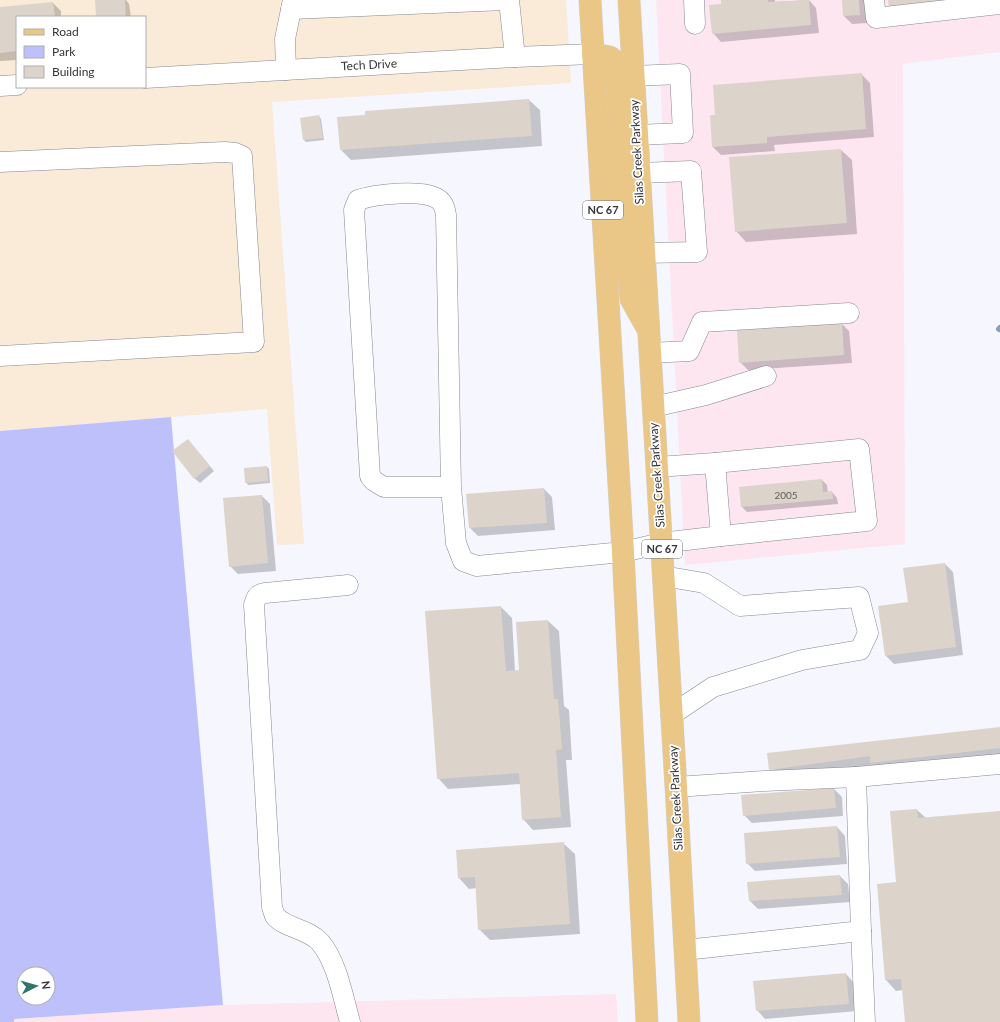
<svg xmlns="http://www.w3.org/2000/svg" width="1000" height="1022" font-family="Lato,sans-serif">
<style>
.commercial{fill:#fee6f1}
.education{fill:#faead8;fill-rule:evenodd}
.green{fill:#bec0fc;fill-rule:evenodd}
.shadow{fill:#0003}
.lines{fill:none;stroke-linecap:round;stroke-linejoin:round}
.stream{stroke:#84a1bd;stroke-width:6}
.building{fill:#dcd4ca}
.minor-casing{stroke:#868792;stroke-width:21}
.major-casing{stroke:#d2d2d3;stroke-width:23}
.minor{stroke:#fff;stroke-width:20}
.major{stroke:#ebc787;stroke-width:22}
.labels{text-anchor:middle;stroke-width:3.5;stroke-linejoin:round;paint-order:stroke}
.number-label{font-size:10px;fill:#5e5c5d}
.shield{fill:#fff;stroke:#717174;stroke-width:1}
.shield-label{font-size:11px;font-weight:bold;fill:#343439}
.street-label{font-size:12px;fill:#343439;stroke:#fff}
</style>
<rect width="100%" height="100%" fill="#f6f6fe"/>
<g class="commercial">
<polygon points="656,0 1000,0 1000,52 903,64 905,544 685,565"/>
<polygon points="616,994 618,1022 14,1022 14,1019 223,1005"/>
</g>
<path class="education" d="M0,0H566L571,83L272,102L304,544L277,545L267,409L0,431ZM17,17H145V87H17Z"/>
<path class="green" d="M171,417L223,1005L14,1019V1022H0V431ZM24,974H48V998H24Z"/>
<g class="shadow">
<polygon points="109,0 126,0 129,4 131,17 97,17"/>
<polygon points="722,0 775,0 775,2 809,0 816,8 819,33 721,42 713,33 722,5"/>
<polygon points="843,0 866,0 868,23 852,24 844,16"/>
<polygon points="53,3 61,11 61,17 17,17 17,60 0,61 0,8"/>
<polygon points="862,75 870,83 874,137 774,145 775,151 721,155 713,147 716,116"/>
<polygon points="529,100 540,110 542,146 351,160 341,150"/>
<polygon points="319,116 321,119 324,140 306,142 304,140 301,119"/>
<polygon points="841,150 852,160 857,234 746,242 736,231 730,158"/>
<polygon points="841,323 849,331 852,363 748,370 740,362"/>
<polygon points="188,440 214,471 200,483 194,478"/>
<polygon points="267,467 269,469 270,483 248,485 246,482"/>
<polygon points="822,480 827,485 828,493 832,492 837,498 838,504 747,512 742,507 740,488"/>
<polygon points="544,489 552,497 555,530 478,536 470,528"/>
<polygon points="262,496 270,504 276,571 238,574 230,566"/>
<polygon points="945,564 953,572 963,655 894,664 886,656 909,603"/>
<polygon points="501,607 512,618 515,671 520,671 548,621 559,631 564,706 569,710 572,760 566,760 571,827 533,830 523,819 520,784 448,789 438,778"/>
<polygon points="1000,728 1000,757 879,771 873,765 778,778 770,770"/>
<polygon points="834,789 842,797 843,816 752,823 744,815"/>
<polygon points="917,810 926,818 1000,813 1000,1022 906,1022 903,990 896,991 886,980 897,883"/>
<polygon points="837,827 845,836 847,864 755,871 747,863"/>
<polygon points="564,844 575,854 580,934 490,940 479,929 477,888 469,889 459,878"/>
<polygon points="840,876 848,884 850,902 758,909 750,901 748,883"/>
<polygon points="846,974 854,983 857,1011 765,1019 757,1010"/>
</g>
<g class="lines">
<polyline class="stream" points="999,329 1000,328"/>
</g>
<g class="building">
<polygon points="95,0 125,0 126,17 96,17"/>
<polygon points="721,0 768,0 768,2 809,0 811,25 712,34 709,5 721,4"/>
<polygon points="842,0 859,0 860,15 843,16"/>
<polygon points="888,0 964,0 889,8"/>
<polygon points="53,2 55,17 17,17 17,51 0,53 0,7"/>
<polygon points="862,73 866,129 767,137 767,143 712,147 710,115 715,115 713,85"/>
<polygon points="529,99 532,136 340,150 337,117 365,115 365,111"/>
<polygon points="319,115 323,138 303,140 300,118"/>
<polygon points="841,149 847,223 735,232 729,157"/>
<polygon points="842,322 844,355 739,363 737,330"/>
<polygon points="188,439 210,466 194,479 172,451"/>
<polygon points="267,466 268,481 245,483 244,468"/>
<polygon points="822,479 823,492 832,491 833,499 741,507 739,487"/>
<polygon points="544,488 547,523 469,528 466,494"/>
<polygon points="262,495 268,563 229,567 223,498"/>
<polygon points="945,563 956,647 885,656 878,606 908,602 903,568"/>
<polygon points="501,606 506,671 519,670 516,622 548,620 554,699 558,699 562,749 556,750 561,817 522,820 519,773 437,779 425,611"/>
<polygon points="1000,727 1000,748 870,763 870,756 769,770 767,753"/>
<polygon points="834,788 836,808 743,816 741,795"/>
<polygon points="917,809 918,818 1000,811 1000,1022 905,1022 901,979 885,980 877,884 896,882 890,811"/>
<polygon points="837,826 840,857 746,864 744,833"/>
<polygon points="564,842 570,924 478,930 475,877 458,878 456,850"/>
<polygon points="840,875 842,895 749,901 747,882"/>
<polygon points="846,973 849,1004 756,1011 753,981"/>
</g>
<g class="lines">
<g class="minor-casing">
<g id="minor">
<polyline points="509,0 515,57"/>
<polyline points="694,0 695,24"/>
<polyline points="874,0 876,18 1000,4"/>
<polyline points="291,9 505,0"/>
<polyline points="286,70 285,39 293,0"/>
<polyline points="633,76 680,74 683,133 636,135"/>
<polyline points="145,78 515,57 593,54"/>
<polyline points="0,86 17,85"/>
<polyline points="0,162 225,152 235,153 242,156 254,342 0,356"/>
<polyline points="639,173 691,171 697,252 644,253"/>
<polyline points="650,353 689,351 702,322 849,313"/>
<polyline points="653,407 706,395 766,376"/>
<polyline points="715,463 859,449 867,521 721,536"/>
<path d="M451,487H384L374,481L370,476L354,210L358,200C375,194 423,189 438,199C444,203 445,209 446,215L451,487L456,543L463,561L477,566L623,552L661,543L721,536L715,463L657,467"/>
<polyline points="663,576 704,583 740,606 859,597 868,633 860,650 802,660 713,687 671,715"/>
<path d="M348,585L265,593C257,594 256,598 254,605L272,907C273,910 274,914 275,916C285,928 308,929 320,942C337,962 343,997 350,1022"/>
<polyline points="856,777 1000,764"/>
<polyline points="676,787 764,781 856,777 861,931 685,950"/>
<polyline points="861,931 865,1022"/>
</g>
</g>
<g class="major-casing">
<g id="major">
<polyline points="590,0 623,552 647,1022"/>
<polyline points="629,0 676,787 689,1022"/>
<polyline points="593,54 610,57 616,62 626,248 631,299 646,326"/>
</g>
</g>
<use href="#minor" class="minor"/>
<use href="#major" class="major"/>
</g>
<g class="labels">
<g class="number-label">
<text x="786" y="499">2005</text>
</g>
<g class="shield">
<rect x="583" y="201" width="40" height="18" rx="3"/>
<rect x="642" y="540" width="40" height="18" rx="3"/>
</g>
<g class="shield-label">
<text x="603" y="214">NC 67</text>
<text x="662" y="553">NC 67</text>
</g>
<g class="street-label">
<text transform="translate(369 65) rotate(-3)" y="4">Tech Drive</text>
<text transform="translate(637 152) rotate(-93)" y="4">Silas Creek Parkway</text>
<text transform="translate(657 475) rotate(-94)" y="4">Silas Creek Parkway</text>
<text transform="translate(676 798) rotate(-93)" y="4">Silas Creek Parkway</text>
</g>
</g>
<rect x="16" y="16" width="130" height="72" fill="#ffffff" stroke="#aeaeb0"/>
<rect x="24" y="29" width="20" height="6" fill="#ebc787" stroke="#aeaeb0"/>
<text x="52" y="36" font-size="12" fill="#343439">Road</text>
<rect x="24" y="46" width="20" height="12" fill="#bec0fc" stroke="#aeaeb0"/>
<text x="52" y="56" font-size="12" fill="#343439">Park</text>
<rect x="24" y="66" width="20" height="12" fill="#dcd4ca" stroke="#aeaeb0"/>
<text x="52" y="76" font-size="12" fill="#343439">Building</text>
<g transform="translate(36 986) rotate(84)"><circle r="19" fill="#ffffff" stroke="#aeaeb0"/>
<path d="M0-3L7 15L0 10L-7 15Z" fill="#2e756c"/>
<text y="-6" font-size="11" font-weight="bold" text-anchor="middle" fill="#343439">N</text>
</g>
</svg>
